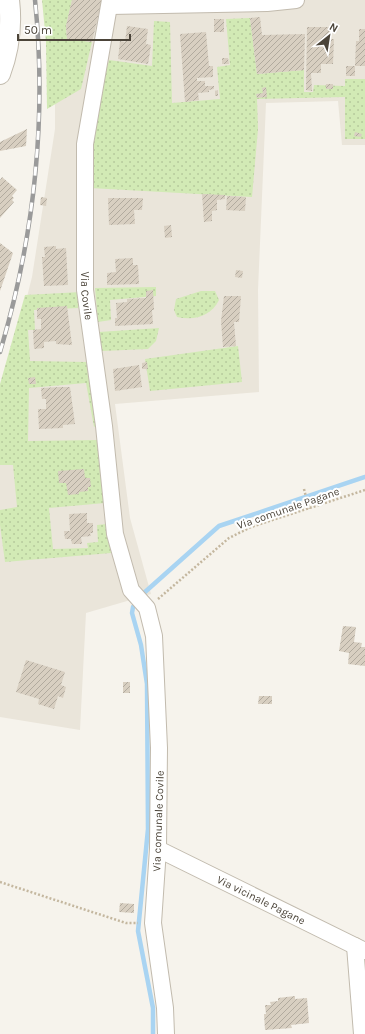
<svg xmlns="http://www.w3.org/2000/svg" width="365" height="1034" font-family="Karla,sans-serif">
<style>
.residential{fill:#eae5da}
.green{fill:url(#green-dots)}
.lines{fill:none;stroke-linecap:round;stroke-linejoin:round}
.stream{stroke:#a9d4f2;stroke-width:4.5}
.building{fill:url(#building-hatch)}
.minor-casing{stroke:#c2bbae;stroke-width:18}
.tertiary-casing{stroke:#c2bbae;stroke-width:22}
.path{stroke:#c4b79f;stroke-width:2.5;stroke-dasharray:2 2;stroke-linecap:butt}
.minor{stroke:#fff;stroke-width:16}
.tertiary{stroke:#fff;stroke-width:20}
.rail-casing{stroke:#9a9a9a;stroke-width:4.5}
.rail{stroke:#fff;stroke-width:3;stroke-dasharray:9;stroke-linecap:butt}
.labels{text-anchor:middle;stroke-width:4;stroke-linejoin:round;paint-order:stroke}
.street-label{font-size:11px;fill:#4b4439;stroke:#fff}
</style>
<defs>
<pattern id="green-dots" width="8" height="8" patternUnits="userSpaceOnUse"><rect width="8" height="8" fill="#d2eab5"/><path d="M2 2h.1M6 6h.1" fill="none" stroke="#b6ca9c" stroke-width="1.8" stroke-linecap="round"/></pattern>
<pattern id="building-hatch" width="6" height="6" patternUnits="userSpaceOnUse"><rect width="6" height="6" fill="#d8cfc1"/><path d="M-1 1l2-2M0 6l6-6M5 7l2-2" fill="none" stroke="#b1aa9e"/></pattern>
</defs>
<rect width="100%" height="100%" fill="#f6f3ec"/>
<polygon class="residential" points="45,0 365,0 365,145 342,145 338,101 266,103 258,290 259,392 115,404 130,518 151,594 86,613 80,730 0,717 0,399 7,376 32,277 55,129 55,62"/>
<g class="green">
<polygon points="42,0 72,0 66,26 67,39 92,42 81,89 47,109 46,42"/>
<polygon points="250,18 257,74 304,70 304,92 313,92 314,85 345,86 345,79 365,79 365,139 345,139 345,97 257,99 258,129 252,197 90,188 93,120 109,60 152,66 154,21 170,22 172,103 220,99 217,67 230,65 226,19"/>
<polygon points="156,287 156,296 110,300 111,320 98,322 95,288"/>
<path d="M201,291H215L219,300C211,316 195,321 177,317L174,310L176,299Z"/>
<polygon points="81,292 78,308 34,310 35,330 28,330 30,361 87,362 97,425 94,427 86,383 29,388 28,441 97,440 105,503 49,508 53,549 88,548 87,543 98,542 97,525 107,524 111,553 5,562 0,525 0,510 17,507 13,465 0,465 0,384 25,295"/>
<polygon points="159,328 156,341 148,349 102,351 99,332"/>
<polygon points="238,346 242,382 150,391 145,359"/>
</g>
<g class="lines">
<polyline class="stream" points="153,1034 153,1008 138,931 148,829 147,684 141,645 132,613 133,607 145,592 219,526 365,477"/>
</g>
<g class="building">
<polygon points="72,0 102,0 92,42 67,39 66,26"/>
<polygon points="260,17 262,35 305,34 304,70 257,74 250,18"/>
<rect x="214" y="19" width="10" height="13"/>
<polygon points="127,26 148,29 146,44 151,45 148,64 118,59 120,41 125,42"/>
<polygon points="307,27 330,27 330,39 334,39 333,64 321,64 321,73 311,73 312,91 306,90"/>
<polygon points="359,29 365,29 365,66 355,66 355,76 346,76 346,66 355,66 356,41 359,41"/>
<polygon points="206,32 209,66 213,66 213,77 197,78 197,81 205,81 205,86 214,86 214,89 209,90 209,92 198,93 199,100 185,102 180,34"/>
<polygon points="222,58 228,58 229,64 222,64"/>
<rect x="326" y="84" width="7" height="5"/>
<polygon points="266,87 267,97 257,98 256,94 263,93 262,88"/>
<polygon points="218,90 218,96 215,96 215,91"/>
<polygon points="27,129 26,146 0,151 0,142"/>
<polygon points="355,132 362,134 361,137 354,136"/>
<polygon points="2,177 17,190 12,196 14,198 12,200 14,202 0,218 0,180"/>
<polygon points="202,194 225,195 225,199 217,200 217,210 212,211 212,221 204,222"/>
<polygon points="227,196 246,197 245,211 226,210"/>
<polygon points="41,197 47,198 46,206 40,205"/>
<polygon points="108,198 143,198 142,210 134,210 135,224 109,225"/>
<polygon points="171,225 172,237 165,238 164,226"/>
<polygon points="0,243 13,253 0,291"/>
<polygon points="56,246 56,249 66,248 68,285 44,286 42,257 45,257 44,247"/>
<polygon points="133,258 133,265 138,265 139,284 107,285 107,273 116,272 115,259"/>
<polygon points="236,270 243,271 242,278 235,277"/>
<polygon points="153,290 154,310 152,310 153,324 115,326 115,318 117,318 116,303 127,302 127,299 146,298 146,291"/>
<polygon points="224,296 241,296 239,322 234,322 236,346 223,347 221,321"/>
<polygon points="67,306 72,345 56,344 56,341 44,342 44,348 34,349 33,330 41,329 41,319 37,319 37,308"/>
<polygon points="147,362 148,369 142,369 142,363"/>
<polygon points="139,365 142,387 115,391 113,369"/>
<polygon points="35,377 36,384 29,384 28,378"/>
<polygon points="60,387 70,387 75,424 63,425 63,428 39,429 38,409 46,409 46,399 42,399 41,388"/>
<polygon points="84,469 85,478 90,478 91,487 88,487 88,491 79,492 79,494 68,495 66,483 59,483 58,471"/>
<polygon points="87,513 87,523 93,523 93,533 90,533 91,536 81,537 82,544 72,544 71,539 65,539 64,531 70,531 69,514"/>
<polygon points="343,626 356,627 354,642 362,643 361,647 365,647 365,666 348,664 349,653 339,651"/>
<polygon points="26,660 65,672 61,685 66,687 63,698 58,696 54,709 38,704 39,699 16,692"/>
<rect x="123" y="682" width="7" height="11"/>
<polygon points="259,696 272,696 272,704 258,704"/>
<polygon points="120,903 134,904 134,913 119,912"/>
<polygon points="295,996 295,999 307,998 309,1023 291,1025 292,1028 265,1030 264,1014 266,1014 265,1005 271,1005 270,1002 278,1001 278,998"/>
</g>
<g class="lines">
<g class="minor-casing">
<g id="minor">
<path id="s1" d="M110,0L85,144V290L104,426L115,534L131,590L147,608L154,636L159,748L158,849L153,923L165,1008L166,1034"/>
<polyline points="110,6 267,3 296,0"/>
<path id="s2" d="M158,849L365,951"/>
<polyline points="355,946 362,1034"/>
</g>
</g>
<g class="tertiary-casing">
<path id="tertiary" d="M0,74C9,50 12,25 9,0"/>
</g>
<g class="path">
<polyline points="304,489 309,509"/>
<polyline points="158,599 229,538 251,527 365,490"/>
<polyline points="0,882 126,923 138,923"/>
</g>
<use href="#minor" class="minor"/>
<use href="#tertiary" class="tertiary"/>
<g class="rail-casing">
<path id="rail" d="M0,352C34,238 47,118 35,0"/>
</g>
<use href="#rail" class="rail"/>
</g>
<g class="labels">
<g class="street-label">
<text dy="4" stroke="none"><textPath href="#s1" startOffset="298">Via Covile</textPath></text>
<text transform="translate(288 508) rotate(-19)" y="4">Via comunale Pagane</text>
<text transform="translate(158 821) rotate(-88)" y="4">Via comunale Covile</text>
<text dy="4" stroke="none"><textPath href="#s2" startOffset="115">Via vicinale Pagane</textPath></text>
</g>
</g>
<g transform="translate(329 36) rotate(30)" stroke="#ffffff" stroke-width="3" paint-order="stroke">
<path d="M0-3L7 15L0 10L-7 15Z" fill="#4b4439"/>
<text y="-6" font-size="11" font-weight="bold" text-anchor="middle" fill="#4b4439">N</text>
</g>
<path d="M18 34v6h112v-6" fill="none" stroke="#4b4439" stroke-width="2"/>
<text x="24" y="34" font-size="12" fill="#4b4439" stroke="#ffffff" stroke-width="3" paint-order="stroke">50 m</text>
</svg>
